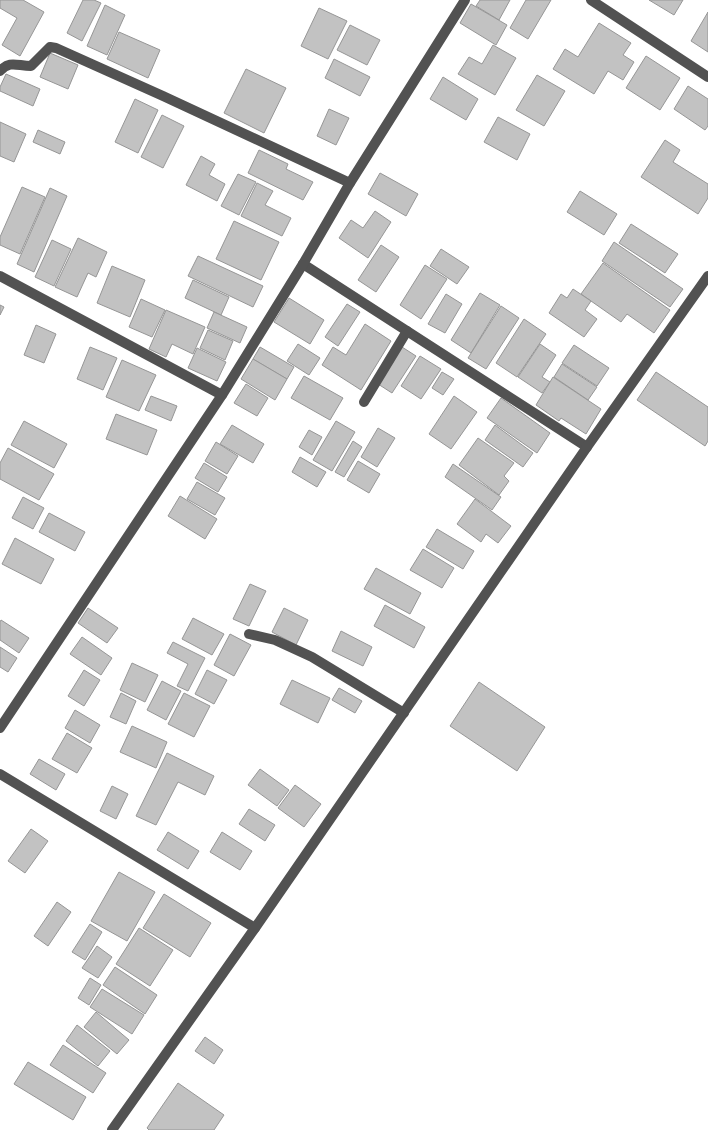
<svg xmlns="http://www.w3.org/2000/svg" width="708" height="1130" font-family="'Asap Condensed',sans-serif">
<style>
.building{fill:#c2c2c2;stroke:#969696}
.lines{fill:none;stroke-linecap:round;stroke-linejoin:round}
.minor{stroke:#525252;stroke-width:10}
</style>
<rect width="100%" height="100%" fill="#fff"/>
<g class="building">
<polygon points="0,0 23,0 44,12 20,56 2,45 17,18 0,8"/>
<polygon points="83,0 94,0 101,3 82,41 67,33"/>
<polygon points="480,0 510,0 499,20 476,6"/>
<polygon points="526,0 551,0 528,39 510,28"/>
<polygon points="649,0 683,0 674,15"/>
<polygon points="471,4 507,25 496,45 460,23"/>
<polygon points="105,5 125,15 107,55 87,46"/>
<polygon points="319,8 347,21 328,59 301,46"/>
<polygon points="708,12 708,52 691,41"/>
<polygon points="599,23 631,43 623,55 634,62 623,80 608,71 594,94 553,69 565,49 578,57"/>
<polygon points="350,25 380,40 367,65 337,50"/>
<polygon points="119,32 160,50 148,78 107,59"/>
<polygon points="493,45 516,58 495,95 458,74 469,57 482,64"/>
<polygon points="50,53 78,65 68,89 40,77"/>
<polygon points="646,56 680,78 660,110 626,88"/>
<polygon points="334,59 370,77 360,96 325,78"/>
<polygon points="246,69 286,88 264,133 224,113"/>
<polygon points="6,74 40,89 33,106 0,91 0,87"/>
<polygon points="537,75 565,91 544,126 516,110"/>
<polygon points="443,77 478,99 466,120 430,99"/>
<polygon points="688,86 708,99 708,126 705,130 674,109"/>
<polygon points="135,99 158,110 138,153 115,142"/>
<polygon points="329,109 349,118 336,145 317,136"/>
<polygon points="162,115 184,126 163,168 141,157"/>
<polygon points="498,117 530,134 517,160 484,142"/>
<polygon points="0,122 26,134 14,162 0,156"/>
<polygon points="38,130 65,142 60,154 33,142"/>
<polygon points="665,140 680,150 673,162 708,184 708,198 698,214 641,177"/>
<polygon points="259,150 288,164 286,169 313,182 303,200 248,173"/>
<polygon points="201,156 215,164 209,175 225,184 217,201 186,185"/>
<polygon points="380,173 418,194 406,216 368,194"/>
<polygon points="238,174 256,182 239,215 221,206"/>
<polygon points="257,183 273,191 265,205 291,218 282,236 241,216"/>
<polygon points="22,187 45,197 20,254 0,245 0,237"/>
<polygon points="50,188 67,196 34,272 17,264"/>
<polygon points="580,191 617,214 604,235 567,212"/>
<polygon points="375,211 391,222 368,258 339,238 351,220 363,228"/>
<polygon points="234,221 279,242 261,280 216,259"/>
<polygon points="631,224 678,254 665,273 619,243"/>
<polygon points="78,238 107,252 96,277 88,273 77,297 55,287"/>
<polygon points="52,240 71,249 54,286 35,277"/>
<polygon points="614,242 683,289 670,307 602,261"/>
<polygon points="381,245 399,257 376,292 358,280"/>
<polygon points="441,249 469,267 457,284 430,266"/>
<polygon points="198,256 263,286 253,307 188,276"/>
<polygon points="603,263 670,310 654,333 627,314 621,322 581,294"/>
<polygon points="425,265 447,279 421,319 400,305"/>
<polygon points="112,266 145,280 130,317 97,303"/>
<polygon points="193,280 229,297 221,315 185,298"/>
<polygon points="573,289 591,301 585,310 597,319 584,337 549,313 561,294 567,298"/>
<polygon points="480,293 500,305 471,353 451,340"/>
<polygon points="446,294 462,304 445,333 428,324"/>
<polygon points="289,298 324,320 310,344 274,322"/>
<polygon points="141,299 165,310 152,337 129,327"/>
<polygon points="347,304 360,312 338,346 325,337"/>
<polygon points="0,305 4,307 0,315"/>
<polygon points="501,306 519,318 486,369 468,358"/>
<polygon points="166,310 205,327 193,354 172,344 166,357 149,349"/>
<polygon points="214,312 247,327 240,343 207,328"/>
<polygon points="524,319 546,334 517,377 496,363"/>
<polygon points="365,324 391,341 361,390 322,365 333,347 346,355"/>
<polygon points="36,325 56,334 44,363 24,355"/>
<polygon points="208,330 233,341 225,360 200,348"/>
<polygon points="298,344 320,358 309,375 287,361"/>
<polygon points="540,344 556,355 542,377 550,382 542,393 518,377"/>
<polygon points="574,345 609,368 597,386 562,363"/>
<polygon points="90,347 117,358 103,390 77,379"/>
<polygon points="260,347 294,367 287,379 253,359"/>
<polygon points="402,347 416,356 392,393 378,384"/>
<polygon points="197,348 226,362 217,381 188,368"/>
<polygon points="420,356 441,369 421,399 401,386"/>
<polygon points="253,359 287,379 275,400 241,379"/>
<polygon points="122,360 156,375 139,411 106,397"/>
<polygon points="562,364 597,387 588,400 554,377"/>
<polygon points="442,372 454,379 443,395 432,388"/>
<polygon points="656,372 708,407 708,441 705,446 637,400"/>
<polygon points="304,376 343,398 330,420 291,398"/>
<polygon points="553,377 601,409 586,434 561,418 559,421 536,405"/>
<polygon points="246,384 268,398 257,416 234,403"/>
<polygon points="151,396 177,406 171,421 145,410"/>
<polygon points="454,396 477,412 451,449 429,434"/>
<polygon points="501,398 550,433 537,453 487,418"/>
<polygon points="116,414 157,430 147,455 106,439"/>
<polygon points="24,421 67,444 54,468 11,445"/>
<polygon points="336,421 355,432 332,471 313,460"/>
<polygon points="232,425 264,444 253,463 220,444"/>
<polygon points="495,425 533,453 523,467 485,440"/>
<polygon points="378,428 395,438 377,467 361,457"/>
<polygon points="309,430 322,437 312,455 299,447"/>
<polygon points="478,438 514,463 504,476 509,481 499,495 459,465"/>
<polygon points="353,441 362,447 344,477 335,472"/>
<polygon points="216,442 238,456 227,474 205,461"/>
<polygon points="8,448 54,474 39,500 0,479 0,463"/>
<polygon points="300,457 326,472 317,487 292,472"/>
<polygon points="358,461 380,474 369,493 347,480"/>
<polygon points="204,463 227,477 218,492 195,478"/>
<polygon points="453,464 501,497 492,510 445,477"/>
<polygon points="197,482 225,498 215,515 187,499"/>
<polygon points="180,496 217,519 205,539 168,516"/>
<polygon points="23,497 44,508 33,529 12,518"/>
<polygon points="475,499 511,526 498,543 486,534 481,542 457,524"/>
<polygon points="49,513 85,532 75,551 39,532"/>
<polygon points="437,529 474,551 463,569 426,547"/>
<polygon points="15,538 54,559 41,584 2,564"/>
<polygon points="423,549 454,568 442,588 410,570"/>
<polygon points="376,568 421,593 410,614 364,589"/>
<polygon points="250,584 266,591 249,626 233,619"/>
<polygon points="385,605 425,627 414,648 374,626"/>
<polygon points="88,608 118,628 107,643 78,623"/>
<polygon points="284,608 308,620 296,645 272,632"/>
<polygon points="193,618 224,634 212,655 182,639"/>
<polygon points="1,620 29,638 19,653 0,640 0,622"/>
<polygon points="341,631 372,647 363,666 332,651"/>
<polygon points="230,634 251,645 234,676 214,665"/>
<polygon points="82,637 112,658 101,675 70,654"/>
<polygon points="173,642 205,658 188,691 177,686 188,664 167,653"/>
<polygon points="0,647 17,658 8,672 0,667"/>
<polygon points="132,663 158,675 145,702 120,690"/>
<polygon points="84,670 100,680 84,706 68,696"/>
<polygon points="207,670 227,680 214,704 195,694"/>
<polygon points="292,680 330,698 318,723 280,704"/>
<polygon points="162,681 181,691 166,720 147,710"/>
<polygon points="479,682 545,727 517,771 450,726"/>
<polygon points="339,688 362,701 355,713 332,700"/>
<polygon points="121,693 136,701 126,724 110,717"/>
<polygon points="184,693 210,706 194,737 168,724"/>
<polygon points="75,710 100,725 90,743 65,728"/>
<polygon points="132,726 167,742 156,768 120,752"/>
<polygon points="67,733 92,748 77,773 52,759"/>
<polygon points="167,753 214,776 205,795 178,782 156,825 136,816"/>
<polygon points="39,759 65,774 56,790 30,774"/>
<polygon points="260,769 289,790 277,806 248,785"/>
<polygon points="295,785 321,804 304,827 278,808"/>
<polygon points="112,786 128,794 116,819 100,811"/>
<polygon points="249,809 275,825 265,841 239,824"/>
<polygon points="31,829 48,841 25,873 8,861"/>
<polygon points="168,832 199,851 188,869 157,850"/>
<polygon points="222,832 252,851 240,870 210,852"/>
<polygon points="119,872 155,892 127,941 91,921"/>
<polygon points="164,894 211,923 190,957 143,928"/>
<polygon points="57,902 71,912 48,946 34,936"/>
<polygon points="90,924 102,932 85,960 72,952"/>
<polygon points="139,928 173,950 150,986 116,964"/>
<polygon points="97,946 112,957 98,978 82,968"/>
<polygon points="115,967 157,995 145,1014 103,985"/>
<polygon points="90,978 101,985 89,1005 78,998"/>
<polygon points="102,989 144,1015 132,1034 90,1007"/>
<polygon points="96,1012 129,1040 117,1054 84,1027"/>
<polygon points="77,1025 110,1051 98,1066 66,1041"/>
<polygon points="205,1037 223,1050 214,1064 195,1051"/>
<polygon points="63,1045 106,1073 93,1093 50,1065"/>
<polygon points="28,1062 86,1097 73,1120 14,1084"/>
<polygon points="178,1083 224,1115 214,1130 149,1130 147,1128"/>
</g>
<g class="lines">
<g class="minor">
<polyline points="591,0 708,77"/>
<path d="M0,71C10,60 17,66 31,66L50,47L56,48L163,96L350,183"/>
<polyline points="303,264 587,447"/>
<polyline points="0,276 222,395"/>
<polyline points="364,402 407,331"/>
<polyline points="249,634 275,640 312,657 404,713"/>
<polyline points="0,728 222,395 303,264 350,183 465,0"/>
<polyline points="0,774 255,928"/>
<polyline points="112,1130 255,928 587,447 708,276"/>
</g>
</g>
</svg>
